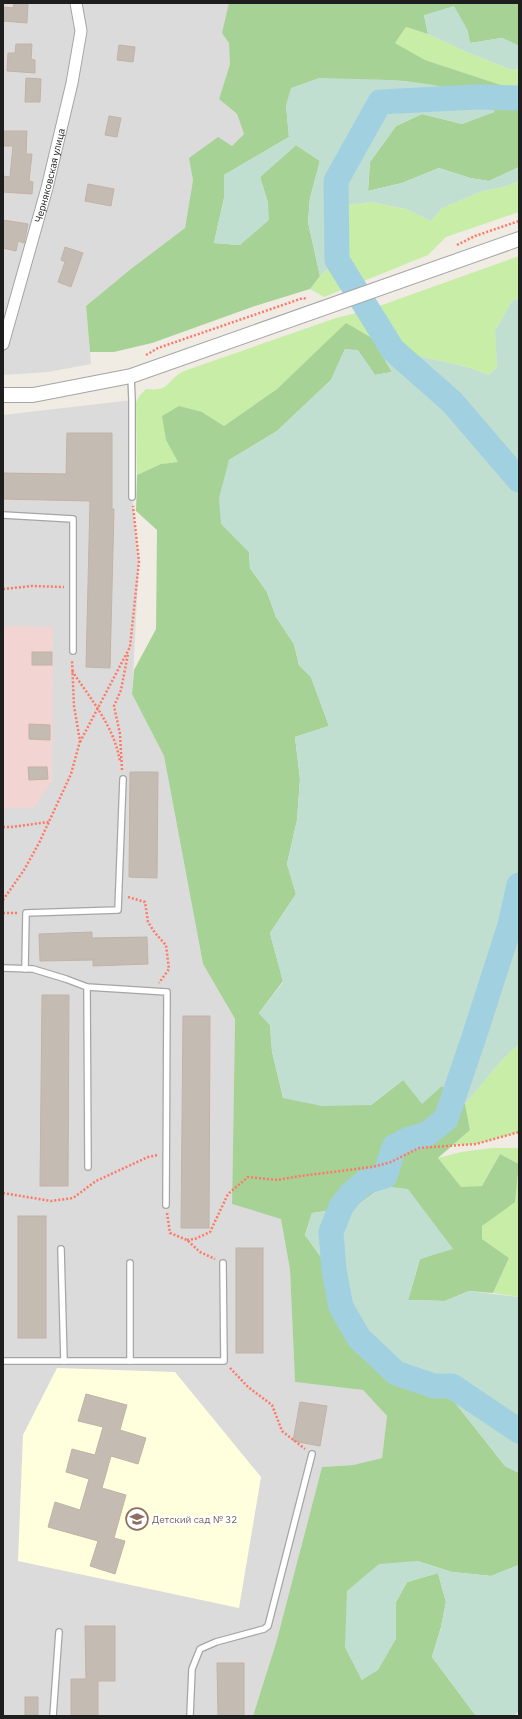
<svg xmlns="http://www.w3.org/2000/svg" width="522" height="1719" font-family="'IBM Plex Sans',sans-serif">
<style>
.residential{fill:#dcdbdb}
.commercial{fill:#f2d4d2}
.education{fill:#ffffde}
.grass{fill:#c8eda6}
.forest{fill:#a7d296}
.wetland{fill:#c0dfd1}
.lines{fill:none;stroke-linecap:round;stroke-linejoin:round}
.river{stroke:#a1d1e0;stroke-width:25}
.building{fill:#c4bbb3;stroke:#c3b2a5}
.service-casing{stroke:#a5a5a5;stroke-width:8}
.minor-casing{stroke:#a5a5a5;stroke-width:13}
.tertiary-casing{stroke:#a5a5a5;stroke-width:16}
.path{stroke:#ff7866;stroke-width:2.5;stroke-dasharray:2 2;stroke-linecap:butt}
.service{stroke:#fff;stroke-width:5.5}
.minor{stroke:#fff;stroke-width:11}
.tertiary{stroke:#fff;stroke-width:14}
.labels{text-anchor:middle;stroke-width:4;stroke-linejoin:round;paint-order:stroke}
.street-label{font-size:10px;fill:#1e1e1e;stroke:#fff}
.education-label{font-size:10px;fill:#785e54;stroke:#fff;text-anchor:start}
</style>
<rect width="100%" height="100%" fill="#f0ece4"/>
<g class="residential">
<polygon points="3,3 229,3 230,64 219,99 237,114 244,134 232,146 190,158 193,180 185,228 86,306 91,364 48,372 3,375"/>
<polygon points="132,400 132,497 139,561 132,694 164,756 203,964 235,1019 232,1204 281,1218 290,1270 295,1382 363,1390 387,1416 382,1458 353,1465 322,1467 276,1643 253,1716 3,1716 3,415"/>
</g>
<polygon class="commercial" points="3,626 53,627 52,781 33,808 3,808"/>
<polygon class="education" points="57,1368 175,1372 261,1477 239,1608 18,1561 23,1435"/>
<g class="grass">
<polygon points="406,27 428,34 469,53 512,70 519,69 519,91 425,60 395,43"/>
<polygon points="519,181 519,212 446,237 428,255 324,297 310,289 320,276 337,260 336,221 349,205 371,202 406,209 431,221 442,208 483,191 507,186"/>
<path d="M519,256V298L512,301L495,331L497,367L489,375L471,368L393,350L380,330L372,338L346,324L277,389L224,426L202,412L166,440L178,462L161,464L137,475L136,402L140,395L146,389C171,392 166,380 184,371L336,318L368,310Z"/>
<polygon points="519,1044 519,1132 476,1144 453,1145 470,1130 465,1104 503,1059"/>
<polygon points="492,1148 519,1148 519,1164 500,1154 482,1186 461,1188 438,1158 461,1152"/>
<polygon points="519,1170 519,1297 493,1293 509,1258 482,1239 482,1226 515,1201"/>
</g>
<g class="forest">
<polygon points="229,3 519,3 519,46 502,38 470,43 467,29 424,15 428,34 406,27 395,43 425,60 519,91 519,167 489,181 470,178 439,168 402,183 368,191 370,162 396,126 422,114 462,124 495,111 405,81 374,80 286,105 289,137 224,175 224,198 214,243 240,245 268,203 260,177 296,145 320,161 310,198 308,222 320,276 310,289 255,306 152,343 114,352 90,352 86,306 131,269 185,228 193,180 189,158 218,137 232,146 244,134 237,114 219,99 230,64 229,43 222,33"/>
<polygon points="346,323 372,338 392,372 375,375 358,351 345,349 331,380 277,431 229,460 221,523 249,552 250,568 267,592 276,617 294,644 299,665 311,677 329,726 295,737 300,779 297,820 287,864 296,894 270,933 283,981 259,1013 270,1025 272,1051 283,1098 371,1105 403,1080 442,1086 465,1104 470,1130 438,1158 461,1187 482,1186 500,1154 519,1164 515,1202 482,1226 482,1239 509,1258 493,1293 469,1291 445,1301 408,1300 420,1259 452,1248 418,1204 383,1186 355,1207 312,1213 305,1235 323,1260 337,1300 417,1385 453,1400 505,1466 519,1473 519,1565 491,1576 452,1572 417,1561 345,1647 362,1680 396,1639 396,1602 407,1582 438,1573 446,1602 441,1627 432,1657 476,1716 253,1716 276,1643 322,1467 353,1465 382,1458 387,1416 363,1390 295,1382 290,1270 281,1219 232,1204 235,1019 203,964 164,756 132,694 134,670 156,629 157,530 136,511 137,475 161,464 178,462 166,440 162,416 179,406 202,412 224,426 277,389"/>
</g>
<g class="wetland">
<polygon points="454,6 467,29 470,43 502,38 519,46 519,69 512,70 469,53 428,34 424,15"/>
<path d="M319,78C369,80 430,77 475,97C482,100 489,107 495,112L462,124L422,114L396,126L370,162L368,191L402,183L439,168L470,178L489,181L519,167V181L507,186L483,191L442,208L431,221L406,209L371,202L349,205L336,222L337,260L320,276L308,222L310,198L320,161L296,145L260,177L268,203L269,220L240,245L214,243L224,198V175L289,137L286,105L291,88Z"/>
<polygon points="519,298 519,1044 503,1059 465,1104 442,1086 422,1104 403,1080 371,1105 322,1106 283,1098 272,1051 270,1025 259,1013 283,982 270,933 296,894 287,864 297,820 300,779 295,737 329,726 311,677 299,665 294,644 276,617 267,592 250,568 249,552 221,524 219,498 229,460 277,431 331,380 345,349 358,350 375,375 392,372 372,338 381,330 393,350 471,368 489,375 497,367 495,331 512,301"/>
<polygon points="383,1186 408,1189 453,1249 420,1259 408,1300 445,1301 469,1291 519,1297 519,1473 505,1466 453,1400 417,1385 395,1362 355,1329 337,1300 323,1260 305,1235 312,1213 355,1207"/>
<polygon points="417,1561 452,1572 491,1576 519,1565 519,1711 514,1716 476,1716 432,1657 441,1627 446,1602 438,1573 407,1582 396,1602 396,1639 378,1670 362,1680 345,1647 347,1591 379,1564"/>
</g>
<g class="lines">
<g class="river">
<polyline points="519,98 476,97 380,102 336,181 337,260 393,350 452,402 519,480"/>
<polyline points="519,885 510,925 474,1037 446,1119 427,1134 407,1140 394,1147 385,1176 365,1182 350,1195 341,1207 331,1232 334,1270 341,1307 359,1338 396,1373 434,1386 452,1386 519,1431"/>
</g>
</g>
<g class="building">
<polygon points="14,3 28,3 27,23 3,21 3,7 13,8"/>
<polygon points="16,44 32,44 31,59 35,60 35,73 7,71 8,53 15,53"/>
<polygon points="119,45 135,47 133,62 117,60"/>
<polygon points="26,78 41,79 40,102 25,102"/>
<polygon points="109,116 121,118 117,137 105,135"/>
<polygon points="3,131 27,131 26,154 32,154 29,181 33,182 32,194 3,192 3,176 10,177 13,146 3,146"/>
<polygon points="88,184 114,189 111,206 85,201"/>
<polygon points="3,220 28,224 24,243 18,241 16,251 3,248"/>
<polygon points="65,247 83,253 71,287 58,282 65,262 61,260"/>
<polygon points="67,433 112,433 112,509 114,509 110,668 86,667 90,501 3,499 3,473 66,474"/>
<rect x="32" y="652" width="20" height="13"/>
<polygon points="29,724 50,725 50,740 29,739"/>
<polygon points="28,767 47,767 48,779 29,780"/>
<polygon points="130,772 158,772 157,878 129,877"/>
<polygon points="92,932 92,938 147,937 148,964 93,966 93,960 40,961 39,934"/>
<polygon points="42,995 69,995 68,1186 40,1186"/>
<polygon points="183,1016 210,1016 209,1228 181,1228"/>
<rect x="18" y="1216" width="28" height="122"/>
<rect x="236" y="1248" width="27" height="105"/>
<polygon points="86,1394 127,1405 120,1430 146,1438 138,1464 111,1456 102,1488 126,1495 114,1538 125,1541 115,1574 90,1566 98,1541 48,1527 55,1502 80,1510 89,1479 66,1472 72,1449 95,1455 103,1427 78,1421"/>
<polygon points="300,1402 327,1406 320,1446 293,1441"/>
<polygon points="85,1626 115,1626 115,1681 98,1681 98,1716 71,1716 71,1679 86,1679"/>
<polygon points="217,1663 244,1663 244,1716 218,1716"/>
<rect x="25" y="1697" width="13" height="18"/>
</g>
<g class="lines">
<g class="service-casing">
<g id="service">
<polyline points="131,377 132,400 132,497"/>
<polyline points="3,515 73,519 73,651"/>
<polyline points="3,968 33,969 66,979 87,987 167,992 166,1205"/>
<polyline points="25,969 26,913 118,910 123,779"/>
<polyline points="87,987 88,1167"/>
<polyline points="61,1249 64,1361"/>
<polyline points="130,1263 130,1361"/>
<polyline points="3,1361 224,1361 223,1263"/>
<polyline points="53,1716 59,1632"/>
<polyline points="190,1716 192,1669 200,1649 216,1642 264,1629 268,1626 312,1454"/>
</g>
</g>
<g class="minor-casing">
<g id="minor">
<path id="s1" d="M3,344L47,188L72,83L81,31L76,3"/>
</g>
</g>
<g class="tertiary-casing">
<polyline id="tertiary" points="3,395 33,395 131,376 519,239"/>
</g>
<g class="path">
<polyline points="457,245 475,236 519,221"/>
<polyline points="146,355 158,348 303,298 307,299"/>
<polyline points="3,589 32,586 64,587"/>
<path d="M72,671C91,699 115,728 120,762"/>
<polyline points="80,742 130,647 139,561 133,506"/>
<polyline points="122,770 120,734 114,706 121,690 128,654"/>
<polyline points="3,827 11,827 49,822"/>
<polyline points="128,897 145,902 148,922 155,933 166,945 169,969 159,983"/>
<polyline points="3,900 24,870 40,841 71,774 80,741 74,706 72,660"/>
<polyline points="3,913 18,913"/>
<polyline points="3,1193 51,1201 73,1198 96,1181 148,1157 158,1155"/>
<polyline points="167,1213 170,1233 187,1240 200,1252 215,1259"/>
<polyline points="187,1240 195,1239 210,1232 228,1194 248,1177 277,1180 300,1176 372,1167 391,1162 419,1148 476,1144 519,1132"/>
<polyline points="230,1368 248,1387 272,1405 282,1431 305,1449"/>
</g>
<use href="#service" class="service"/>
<use href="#minor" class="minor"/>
<use href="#tertiary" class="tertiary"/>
</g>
<defs>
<g id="school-ring" transform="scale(1.15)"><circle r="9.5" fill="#fff" stroke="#8d6e63" stroke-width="1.5"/><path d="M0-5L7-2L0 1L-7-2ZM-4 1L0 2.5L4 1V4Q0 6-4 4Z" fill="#8d6e63"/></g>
</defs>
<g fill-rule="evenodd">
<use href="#school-ring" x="137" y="1519"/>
</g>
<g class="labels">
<g class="street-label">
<text dy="4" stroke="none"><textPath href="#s1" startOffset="175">Черняковская улица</textPath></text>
</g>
<g class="education-label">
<text x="152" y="1523">Детский сад № 32</text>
</g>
</g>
<rect width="522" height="1719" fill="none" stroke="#1e1e1e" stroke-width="8"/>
</svg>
